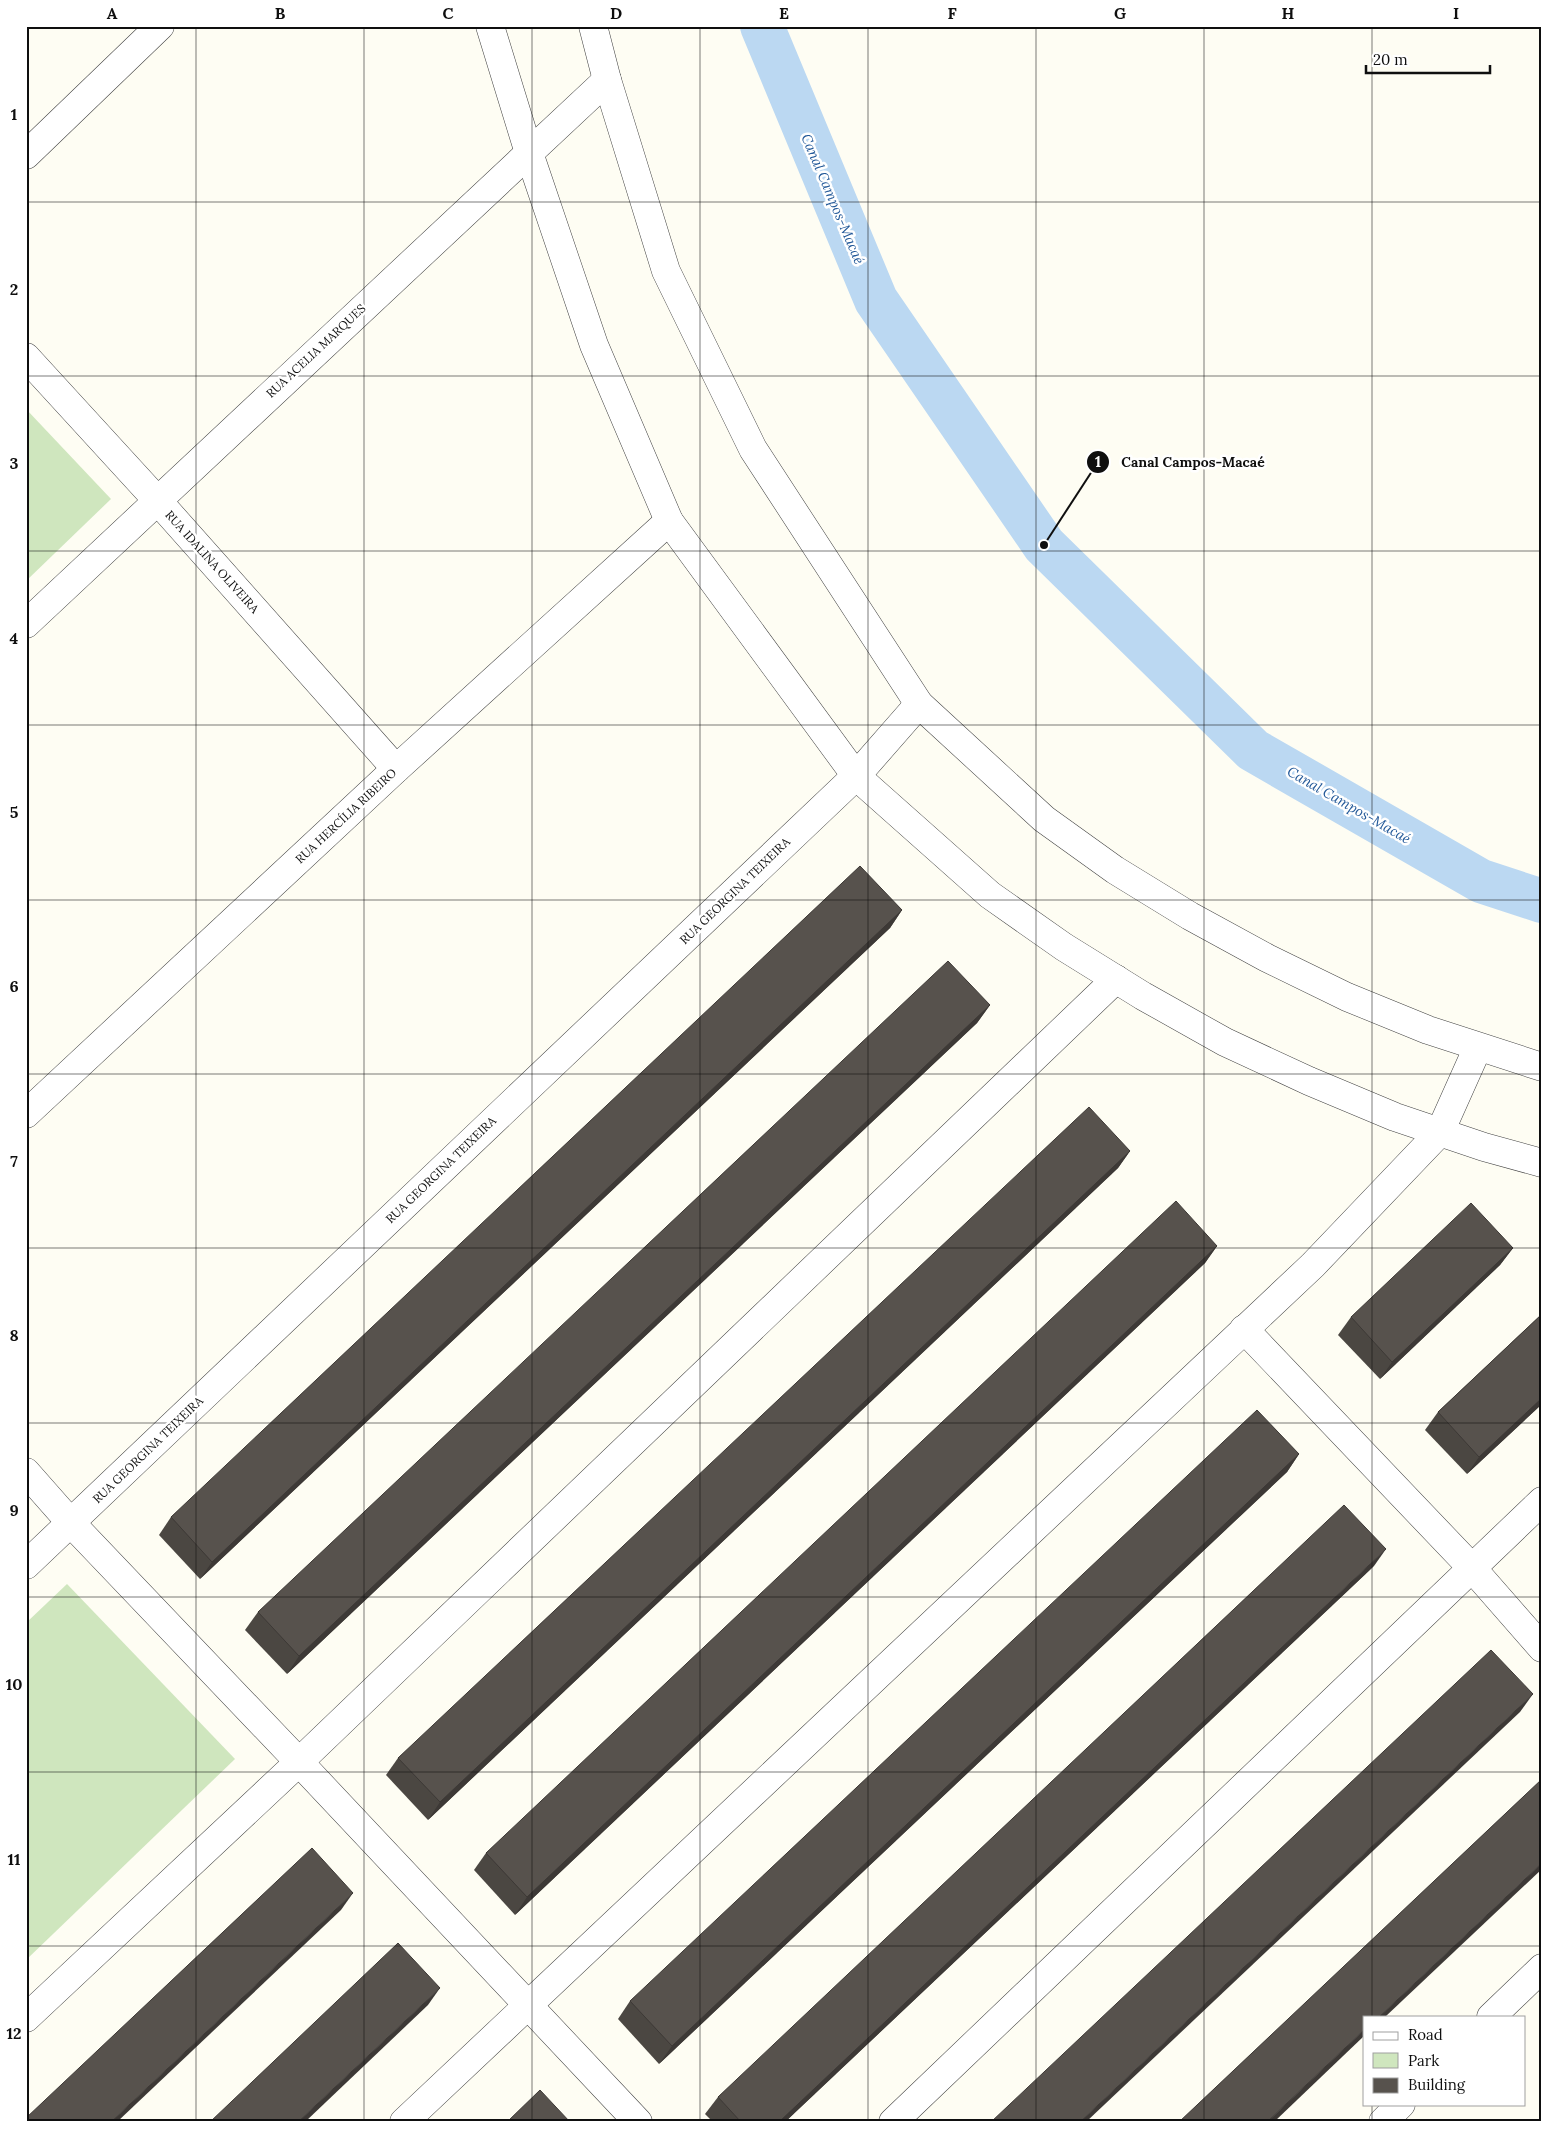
<svg xmlns="http://www.w3.org/2000/svg" width="1568" height="2148" font-family="Lora,serif">
<style>
.green{fill:#cfe6be}
.lines{fill:none;stroke-linecap:round;stroke-linejoin:round}
.canal{stroke:#bbd8f2;stroke-width:44}
.minor-casing{stroke:#424242;stroke-width:29}
.minor{stroke:#fff;stroke-width:28}
.wall{fill:#4b4742}
.shaded-wall{fill:#3d3936}
.building{fill:#57524d;stroke:#3d3936}
.grid{fill:none;stroke:#0f0f0f;stroke-width:1;stroke-opacity:0.55}
.labels{text-anchor:middle;stroke-width:5;stroke-linejoin:round;paint-order:stroke}
.street-label{font-size:12px;fill:#0f0f0f;stroke:#fff}
.water-label{font-size:14px;font-style:italic;fill:#225898;stroke:#fff}
.leader{fill:none;stroke:#0f0f0f;stroke-width:2}
.callout-dot{fill:#0f0f0f;stroke:#fff;stroke-width:2}
.mark-label{font-size:15px;text-anchor:middle;font-weight:bold;fill:#fff}
.callout-label{font-size:14px;text-anchor:middle;font-weight:bold;fill:#0f0f0f;stroke:#fff;stroke-width:5;stroke-linejoin:round;paint-order:stroke}
.neatline{fill:none;stroke:#0f0f0f;stroke-width:2}
.grid-label{font-size:16px;text-anchor:middle;font-weight:bold;fill:#0f0f0f}
</style>
<rect width="100%" height="100%" fill="#fefdf3"/>
<g class="green">
<polygon points="26,409 111,499 26,581"/>
<polygon points="67,1584 235,1759 26,1960 26,1623"/>
</g>
<g class="lines">
<polyline class="canal" points="762,26 876,300 1044,545 1253,750 1481,881 1542,901"/>
<g class="minor-casing">
<g id="minor">
<polyline points="490,26 529,153 594,345 669,521 856,776 990,895 1064,947 1143,996 1225,1042 1309,1081 1395,1117 1484,1147 1542,1163"/>
<polyline points="593,26 607,80 666,271 753,449 919,704 1044,819 1115,870 1190,916 1267,958 1347,997 1428,1030 1542,1067"/>
<polyline points="26,155 160,26"/>
<polyline points="26,357 157,500 396,769"/>
<polyline points="26,624 607,80"/>
<polyline points="26,1114 396,769 669,521"/>
<polyline points="1244,1329 1472,1568 1542,1648"/>
<polyline points="26,1472 71,1523 299,1762 638,2122"/>
<polyline points="26,1565 856,776 919,704"/>
<polyline points="1491,2017 1542,1968"/>
<polyline points="26,2018 299,1762 1116,979"/>
<polyline points="404,2122 1313,1265 1440,1132 1478,1047"/>
<polyline points="893,2122 1542,1501"/>
<polyline points="1383,2122 1401,2104"/>
</g>
</g>
<use href="#minor" class="minor"/>
</g>
<g class="wall">
<polygon points="902,910 890,928 200,1579 159,1535 171,1517"/>
<polygon points="990,1005 977,1023 287,1674 245,1630 258,1612"/>
<polygon points="1130,1151 1118,1168 428,1820 386,1775 398,1758"/>
<polygon points="1217,1246 1205,1263 515,1915 474,1870 486,1853"/>
<polygon points="1513,1248 1500,1265 1380,1379 1338,1335 1351,1317"/>
<polygon points="1542,1314 1542,1404 1467,1474 1425,1430 1438,1412"/>
<polygon points="1299,1454 1287,1472 659,2064 618,2019 630,2001"/>
<polygon points="1374,1566 785,2122 713,2122 705,2114 718,2097"/>
</g>
<g class="shaded-wall">
<polygon points="902,910 890,928 200,1579 212,1562"/>
<polygon points="990,1005 977,1023 287,1674 299,1656"/>
<polygon points="1130,1151 1118,1168 428,1820 440,1802"/>
<polygon points="1217,1246 1205,1263 515,1915 527,1897"/>
<polygon points="1513,1248 1500,1265 1380,1379 1392,1362"/>
<polygon points="1542,1398 1542,1404 1467,1474 1479,1457"/>
<polygon points="1299,1454 1287,1472 659,2064 672,2046"/>
<polygon points="1386,1549 1374,1566 785,2122 779,2122"/>
<polygon points="1533,1694 1520,1712 1086,2122 1080,2122"/>
<polygon points="1542,1863 1542,1869 1385,2017 1379,2017"/>
<polygon points="353,1893 341,1910 117,2122 111,2122"/>
<polygon points="440,1988 428,2005 305,2122 298,2122"/>
<polygon points="1364,2030 1364,2036 1274,2122 1267,2122"/>
</g>
<g class="building">
<polygon points="860,866 902,910 212,1562 171,1517"/>
<polygon points="948,961 990,1005 299,1656 258,1612"/>
<polygon points="1089,1107 1130,1151 440,1802 398,1758"/>
<polygon points="1176,1201 1217,1246 527,1897 486,1853"/>
<polygon points="1471,1203 1513,1248 1392,1362 1351,1317"/>
<polygon points="1542,1314 1542,1398 1479,1457 1438,1412"/>
<polygon points="1257,1410 1299,1454 672,2046 630,2001"/>
<polygon points="1344,1505 1386,1549 779,2122 741,2122 718,2097"/>
<polygon points="1491,1650 1533,1694 1080,2122 991,2122"/>
<polygon points="1542,1779 1542,1863 1379,2017 1364,2017 1364,2030 1267,2122 1179,2122"/>
<polygon points="312,1848 353,1893 111,2122 26,2122 26,2118"/>
<polygon points="398,1943 440,1988 298,2122 210,2122"/>
<polygon points="540,2090 570,2122 507,2122"/>
</g>
<path class="grid" d="M196,26V2122M364,26V2122M532,26V2122M700,26V2122M868,26V2122M1036,26V2122M1204,26V2122M1372,26V2017M26,202H1542M26,376H1542M26,551H1542M26,725H1542M26,900H1542M26,1074H1542M26,1248H1542M26,1423H1542M26,1597H1542M26,1772H1542M26,1946H1542M1372,2104V2122"/>
<g class="labels">
<g class="street-label">
<text transform="translate(316 351) rotate(-43)" y="4">RUA ACELIA MARQUES</text>
<text transform="translate(212 562) rotate(48)" y="4">RUA IDALINA OLIVEIRA</text>
<text transform="translate(346 816) rotate(-43)" y="4">RUA HERCÍLIA RIBEIRO</text>
<text transform="translate(735 891) rotate(-44)" y="4">RUA GEORGINA TEIXEIRA</text>
<text transform="translate(441 1170) rotate(-44)" y="4">RUA GEORGINA TEIXEIRA</text>
<text transform="translate(148 1450) rotate(-44)" y="4">RUA GEORGINA TEIXEIRA</text>
</g>
<g class="water-label">
<text transform="translate(833 199) rotate(67)" y="5">Canal Campos-Macaé</text>
<text transform="translate(1349 805) rotate(30)" y="5">Canal Campos-Macaé</text>
</g>
</g>
<path class="leader" d="M1044 545L1098 462"/>
<g class="callout-dot">
<circle cx="1044" cy="545" r="5"/>
<circle cx="1098" cy="462" r="12"/>
</g>
<g class="mark-label">
<text x="1098" y="467">1</text>
</g>
<g class="callout-label">
<text x="1193" y="467">Canal Campos-Macaé</text>
</g>
<rect width="1568" height="2148" fill="none" stroke="#ffffff" stroke-width="55"/>
<rect x="1363" y="2016" width="162" height="90" fill="#ffffff" stroke="#9f9f9f"/>
<rect x="1373" y="2032" width="25" height="8" fill="#ffffff" stroke="#9f9f9f"/>
<text x="1408" y="2040" font-size="15" fill="#0f0f0f">Road</text>
<rect x="1373" y="2053" width="25" height="15" fill="#cfe6be" stroke="#9f9f9f"/>
<text x="1408" y="2066" font-size="15" fill="#0f0f0f">Park</text>
<rect x="1373" y="2078" width="25" height="15" fill="#57524d" stroke="#9f9f9f"/>
<text x="1408" y="2090" font-size="15" fill="#0f0f0f">Building</text>
<path d="M1366 65v8h124v-8" fill="none" stroke="#0f0f0f" stroke-width="2.5"/>
<text x="1373" y="65" font-size="15" fill="#0f0f0f" stroke="#ffffff" stroke-width="4" paint-order="stroke">20 m</text>
<rect x="28" y="28" width="1512" height="2092" class="neatline"/>
<g class="grid-label">
<text x="112" y="19">A</text>
<text x="280" y="19">B</text>
<text x="448" y="19">C</text>
<text x="616" y="19">D</text>
<text x="784" y="19">E</text>
<text x="952" y="19">F</text>
<text x="1120" y="19">G</text>
<text x="1288" y="19">H</text>
<text x="1456" y="19">I</text>
<text x="14" y="120">1</text>
<text x="14" y="295">2</text>
<text x="14" y="469">3</text>
<text x="14" y="644">4</text>
<text x="14" y="818">5</text>
<text x="14" y="992">6</text>
<text x="14" y="1167">7</text>
<text x="14" y="1341">8</text>
<text x="14" y="1516">9</text>
<text x="14" y="1690">10</text>
<text x="14" y="1865">11</text>
<text x="14" y="2039">12</text>
</g>
</svg>
